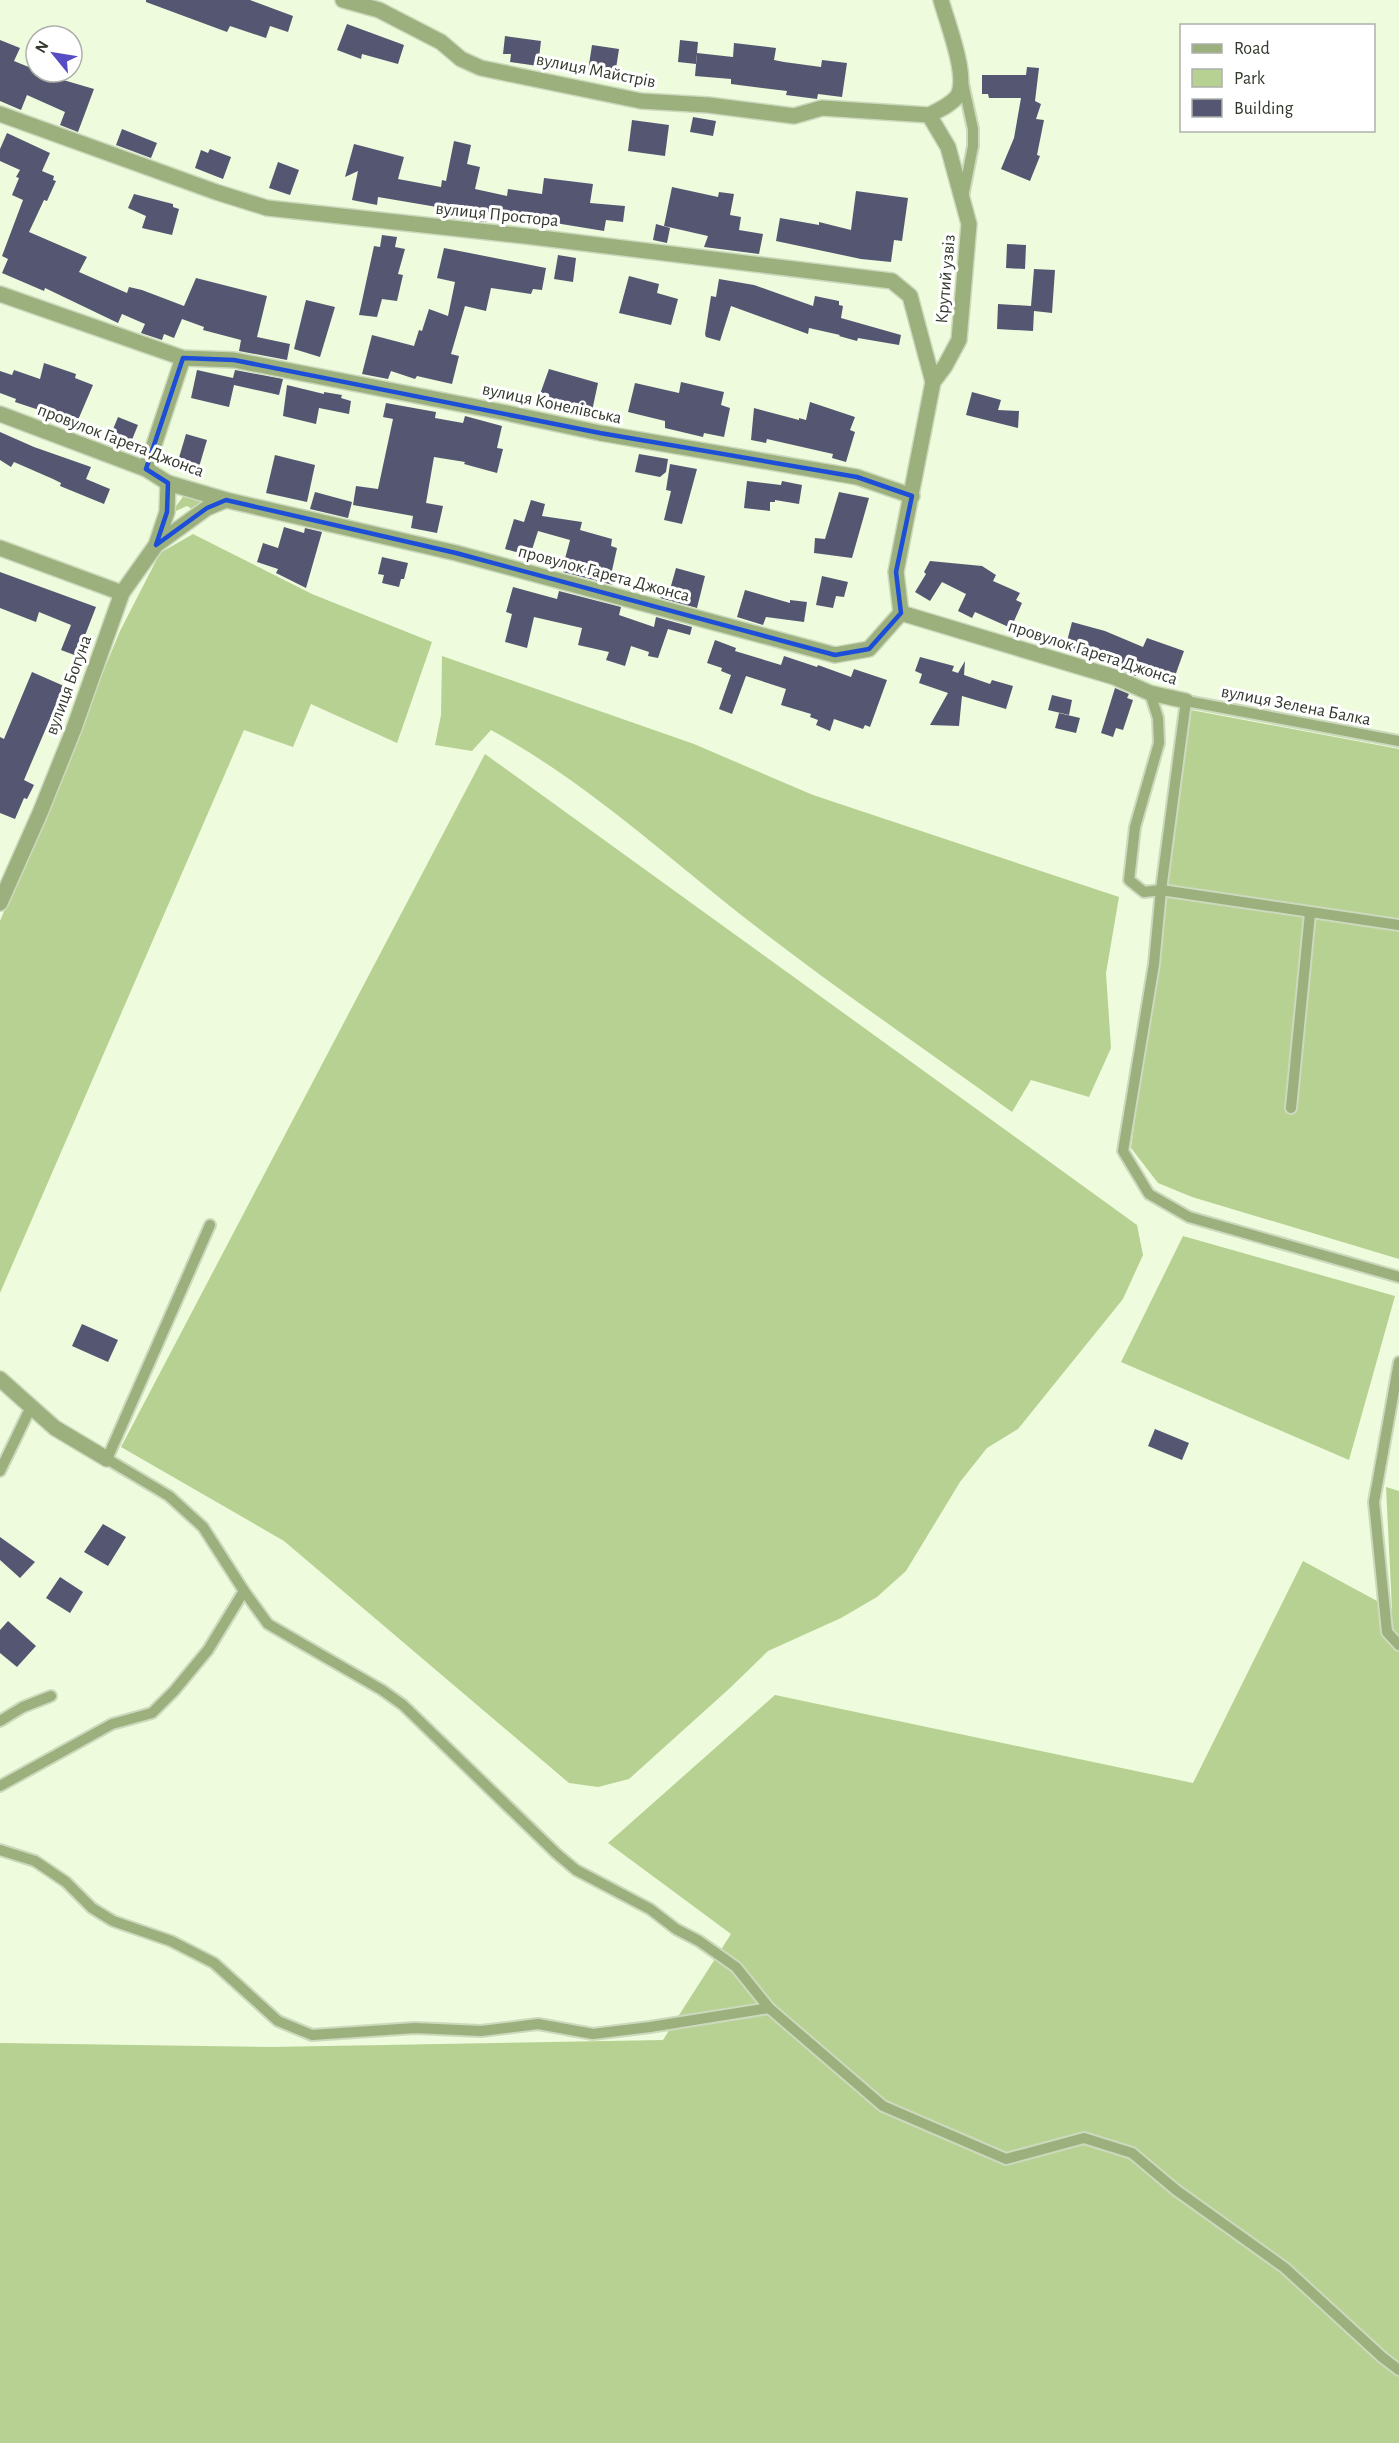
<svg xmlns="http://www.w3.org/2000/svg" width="1399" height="2443" font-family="'Alegreya Sans',sans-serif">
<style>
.green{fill:#b7d193}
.building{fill:#555772}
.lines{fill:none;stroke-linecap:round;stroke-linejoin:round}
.lane-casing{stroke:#ccd9bd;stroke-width:14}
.street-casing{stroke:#ccd9bd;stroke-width:18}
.lane{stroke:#9bb07d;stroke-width:10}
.street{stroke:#9bb07d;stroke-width:15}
.marked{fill:none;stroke:#1d4ed8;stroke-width:4.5;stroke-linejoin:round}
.labels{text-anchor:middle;stroke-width:6;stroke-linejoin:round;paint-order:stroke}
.street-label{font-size:18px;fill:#33392d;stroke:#fff}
</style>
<rect width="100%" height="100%" fill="#eefcdd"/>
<g class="green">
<polygon points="185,494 206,499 192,509 187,506 176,511 176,506"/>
<polygon points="193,534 312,594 432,642 397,743 311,704 293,747 244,730 0,1293 0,921 120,631 160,553"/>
<path d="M442,656L694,744L813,795L1119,897L1106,973L1111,1048L1089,1097L1031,1080L1012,1112C926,1050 838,990 754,925C668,858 588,783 491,730L472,751L435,745L441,715Z"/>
<polygon points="1191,710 1399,749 1399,1259 1192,1197 1158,1183 1131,1148"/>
<polygon points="485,754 1137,1225 1143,1255 1123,1299 1018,1429 987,1448 960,1482 906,1571 877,1597 841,1618 768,1651 730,1688 629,1779 598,1787 569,1783 284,1541 121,1447"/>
<polygon points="1183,1236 1395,1296 1349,1460 1121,1362"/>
<polygon points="1386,1487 1399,1491 1399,2443 0,2443 0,2043 271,2047 663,2040 731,1934 608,1843 775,1695 1193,1783 1303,1561 1392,1609"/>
</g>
<g class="building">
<polygon points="146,0 250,0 293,16 288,32 270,26 266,38 230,26 227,32 146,2"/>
<polygon points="347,24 404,45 398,64 362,54 361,59 337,50"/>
<polygon points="505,36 541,41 538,66 510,62 511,54 503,54"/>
<polygon points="0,40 20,48 14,61 36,70 36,72 94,89 78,132 60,125 65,112 27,95 21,110 0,101"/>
<polygon points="680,40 698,42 696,64 678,62"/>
<polygon points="734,43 776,48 774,60 784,62 821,67 822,60 847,63 842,97 818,94 817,99 786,95 787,91 731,84 731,79 695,76 697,53 733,57"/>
<polygon points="592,45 619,49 615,75 588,71"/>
<polygon points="1027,67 1039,68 1035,101 1041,104 1036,119 1044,120 1037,155 1040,156 1030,181 1001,169 1014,138 1021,98 989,98 988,94 982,94 982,75 1026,75"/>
<polygon points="693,117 716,121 713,136 690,132"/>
<polygon points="632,120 669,125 665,156 628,151"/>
<polygon points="122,129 157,143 151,158 116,145"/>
<polygon points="7,133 50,153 42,171 54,176 53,180 56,181 47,201 44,200 29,232 87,257 79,272 127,293 129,287 142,290 184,306 196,278 267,296 257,337 290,344 287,360 239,351 241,340 203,330 204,327 182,319 174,338 164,334 162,340 141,333 145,324 122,314 118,323 45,288 44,291 2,273 8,259 2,256 23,200 12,195 19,178 16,177 20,170 0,161 0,149"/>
<polygon points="454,141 471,145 467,164 480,167 475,189 507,196 508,189 542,194 544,178 593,184 590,203 625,206 623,222 606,220 604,231 488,212 486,222 435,216 437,207 378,197 377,205 352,200 358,171 345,177 354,144 404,157 398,179 441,187 442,180 446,181"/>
<polygon points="210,149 231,157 223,179 195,168 201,150 208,153"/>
<polygon points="278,162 299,170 290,195 269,188"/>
<polygon points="672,187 718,197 719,192 734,194 730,215 741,217 739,230 763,234 759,254 704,247 708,236 664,226"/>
<polygon points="856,191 908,198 902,241 894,240 891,262 861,259 776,241 780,218 819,225 819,222 851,230"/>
<polygon points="134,194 173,204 173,207 179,209 172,235 142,228 146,216 128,208"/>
<polygon points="656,224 670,228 667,243 653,240"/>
<polygon points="382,235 397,237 395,247 405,249 398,274 403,275 397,301 382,299 377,317 359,315 374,246 380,247"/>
<polygon points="1007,244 1026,245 1025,269 1006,268"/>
<polygon points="444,248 546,268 542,290 533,289 531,294 491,288 486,311 465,306 451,354 459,356 452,384 417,376 415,379 391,371 388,379 362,374 372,335 414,346 419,330 422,331 429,309 448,316 455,282 437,278"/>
<polygon points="558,255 576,258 573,282 554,279"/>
<polygon points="1034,269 1055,270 1052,313 1034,311 1033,331 997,329 998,304 1031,306"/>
<polygon points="629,276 659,284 657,293 678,299 671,325 619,313"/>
<polygon points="719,279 754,285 813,306 815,296 839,301 839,305 843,306 841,318 901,335 899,345 858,338 857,341 839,336 840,335 809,328 808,334 731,306 720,341 706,337 705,334 711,296 716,297"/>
<polygon points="306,300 335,307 320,357 294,349"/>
<polygon points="44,363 76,374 75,378 93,385 75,427 56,419 57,416 15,402 16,399 0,393 0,371 12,375 14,370 40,379"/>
<polygon points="549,369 598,383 592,411 539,397"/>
<polygon points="197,370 233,378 235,370 283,379 279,395 234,385 229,407 191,398"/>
<polygon points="681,382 724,392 721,405 730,408 724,437 704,433 703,437 665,428 665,421 628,412 635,383 679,393"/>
<polygon points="287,385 324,394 324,392 342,395 341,398 351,401 349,414 319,408 316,424 283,416"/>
<polygon points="972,392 1001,400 998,410 1019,411 1018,428 966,415"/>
<polygon points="810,402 855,417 850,430 855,432 846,462 832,458 833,454 767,439 766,443 751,440 754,408 799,420 799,418 806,420"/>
<polygon points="386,403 436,412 435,418 463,423 465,416 502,426 497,448 503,449 497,473 464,464 465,462 434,457 426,503 443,506 437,533 411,528 413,516 353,505 356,486 378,489 393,419 383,417"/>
<polygon points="118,417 138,425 129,447 109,439"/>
<polygon points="0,432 34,447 91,467 86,479 110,489 104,504 60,486 61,483 53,479 14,462 11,467 0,460"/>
<polygon points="186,434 207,440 199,467 178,461"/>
<polygon points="639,454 668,459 666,472 660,477 635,472"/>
<polygon points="275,455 315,465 307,502 266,493"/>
<polygon points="670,464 697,469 682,524 664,520 671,491 666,490"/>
<polygon points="747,481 781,485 782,481 802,485 799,504 775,500 775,502 770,502 770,511 744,508"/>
<polygon points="315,492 352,502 348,518 310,509"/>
<polygon points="839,492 869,498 852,558 814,553 815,538 825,539"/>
<polygon points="531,500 545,504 542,516 582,522 580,530 612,539 611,546 617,548 611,575 615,576 613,585 563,572 564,567 563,566 570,540 538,531 530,556 505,549 514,519 524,522"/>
<polygon points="284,527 304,533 305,528 322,532 306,588 276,573 278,569 257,562 263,543 278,548"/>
<polygon points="382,557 408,563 404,579 401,579 399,587 382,583 384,575 378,574"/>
<polygon points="930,561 982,566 996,575 993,581 1020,593 1016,600 1022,603 1011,628 975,612 972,618 958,611 966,594 942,582 930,601 915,592 926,574 924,572"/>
<polygon points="676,568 705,576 697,608 660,598 661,591 669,593"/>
<polygon points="0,572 96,607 77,656 61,650 71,625 39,612 36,622 0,608"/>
<polygon points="822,576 848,582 844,597 836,596 833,608 816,605"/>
<polygon points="513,587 557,599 559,591 621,607 619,615 654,627 656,617 692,627 690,635 668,629 658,658 648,656 649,652 631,646 625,666 606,660 609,652 578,645 582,628 534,617 527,648 505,642 512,614 506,612"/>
<polygon points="745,590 790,603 790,600 807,602 804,622 766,617 763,625 737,617"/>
<polygon points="1072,622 1105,631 1143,647 1147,638 1184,651 1175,676 1140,663 1136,676 1110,666 1112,661 1065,649"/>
<polygon points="715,640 736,648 735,651 781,665 784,656 817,667 818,665 851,677 854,669 887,680 870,727 865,725 863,729 834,719 830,731 816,725 818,720 810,717 811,714 781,705 786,689 746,676 732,714 719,709 731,675 721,671 722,668 707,663"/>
<polygon points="920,657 954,666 952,671 958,673 965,661 964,675 990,684 992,680 1013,686 1006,709 962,696 959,726 930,725 948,693 919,683 922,674 915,671"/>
<polygon points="32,672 64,686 24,780 34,785 27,799 24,798 15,819 0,813 0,737 4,739"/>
<polygon points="1115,688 1129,694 1127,698 1133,700 1123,730 1116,728 1113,737 1101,733"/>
<polygon points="1052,695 1072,700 1069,715 1048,710"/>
<polygon points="1059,713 1080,718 1076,733 1055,728"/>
<polygon points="82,1324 118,1340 108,1362 72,1346"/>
<polygon points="1155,1429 1189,1443 1182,1460 1148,1446"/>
<polygon points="103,1524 126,1537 108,1566 84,1552"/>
<polygon points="0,1537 35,1562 20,1578 0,1560"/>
<polygon points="60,1577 83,1592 70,1613 46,1598"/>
<polygon points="8,1621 36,1646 17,1667 0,1653 0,1630"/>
</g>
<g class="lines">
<g class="lane-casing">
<g id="lane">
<polyline points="963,83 973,129 973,146 963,197"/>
<polyline points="1150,693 1158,718 1159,743 1135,827 1129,880 1144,892 1161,890 1399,925"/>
<polyline points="1399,741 1186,701 1161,890 1154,964 1123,1151 1149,1194 1189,1217 1399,1277"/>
<polyline points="1291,1108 1310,913"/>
<polyline points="210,1225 107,1459 169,1496 203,1527 244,1591 268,1624 382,1690 403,1705 557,1854 576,1870 650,1909 676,1929 699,1941 736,1967 769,2008 883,2106 1006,2159 1084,2138 1132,2153 1176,2190 1285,2268 1382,2357 1399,2370"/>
<polyline points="1399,1362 1374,1502 1387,1632 1399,1645"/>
<polyline points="0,1471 31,1407"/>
<polyline points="0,1721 23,1707 51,1696"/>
<polyline points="0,1786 112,1724 152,1713 174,1691 208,1650 244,1591"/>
<polyline points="0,1850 35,1861 66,1882 92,1908 113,1921 171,1941 214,1963 278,2021 312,2035 415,2028 481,2031 538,2024 593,2034 650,2027 769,2008"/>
</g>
</g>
<g class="street-casing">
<g id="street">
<polyline points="343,0 379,10 441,42 461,59 481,68 641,101 708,105 794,116 822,108 929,115"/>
<polyline points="0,114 216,192 267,208 525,236 892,281 910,296 933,382"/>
<polyline points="0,294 183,358 234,360 507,413 600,433 857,477 912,496"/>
<polyline points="0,414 146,469 168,483 226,500 456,553 835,655 869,649 901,613"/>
<polyline points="146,469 183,358"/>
<polyline points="156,545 207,508 226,500"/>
<polyline points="0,548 122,593"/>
<path d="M901,613L896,572L933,382L945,366L959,340L969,224L948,147L929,115C939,110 955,103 959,93C967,73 947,22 941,0"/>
<polyline points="901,613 1114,677 1150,693 1186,701"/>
<polyline points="0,903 40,813 73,731 122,593 156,545 167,512 168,483"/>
<polyline points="0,1379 55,1428 107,1459"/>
</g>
</g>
<use href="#lane" class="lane"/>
<use href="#street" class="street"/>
</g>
<path class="marked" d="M183,358L234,360L600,433L857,477L912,496L896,572L901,613L869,649L835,655L456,553L226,500L207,508L156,545L167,512L168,483L146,469Z"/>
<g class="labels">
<g class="street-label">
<text transform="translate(596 70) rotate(11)" y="6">вулиця Майстрів</text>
<text transform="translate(497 214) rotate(6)" y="6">вулиця Простора</text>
<text transform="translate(945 279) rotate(-85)" y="6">Крутий узвіз</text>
<text transform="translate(552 403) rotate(12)" y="6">вулиця Конелівська</text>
<text transform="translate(121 440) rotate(21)" y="6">провулок Гарета Джонса</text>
<text transform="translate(604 573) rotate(15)" y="6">провулок Гарета Джонса</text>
<text transform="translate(1093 652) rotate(18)" y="6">провулок Гарета Джонса</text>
<text transform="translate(68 685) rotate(-70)" y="6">вулиця Богуна</text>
<text transform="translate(1296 705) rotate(11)" y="6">вулиця Зелена Балка</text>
</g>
</g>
<rect x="1180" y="24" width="195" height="108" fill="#ffffff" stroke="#adb0ab" stroke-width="1.5"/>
<rect x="1192" y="44" width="30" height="9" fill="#9bb07d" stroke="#adb0ab" stroke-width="1.5"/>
<text x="1234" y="54" font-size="18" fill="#33392d">Road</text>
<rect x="1192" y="69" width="30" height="18" fill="#b7d193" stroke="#adb0ab" stroke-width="1.5"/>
<text x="1234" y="84" font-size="18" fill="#33392d">Park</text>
<rect x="1192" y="99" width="30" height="18" fill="#555772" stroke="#adb0ab" stroke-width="1.5"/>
<text x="1234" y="114" font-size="18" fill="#33392d">Building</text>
<g transform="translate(54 54) rotate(300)"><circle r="28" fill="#ffffff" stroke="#adb0ab" stroke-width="1.5"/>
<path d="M0-4.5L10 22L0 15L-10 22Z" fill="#564cc4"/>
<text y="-9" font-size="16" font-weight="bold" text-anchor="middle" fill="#33392d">N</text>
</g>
</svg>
